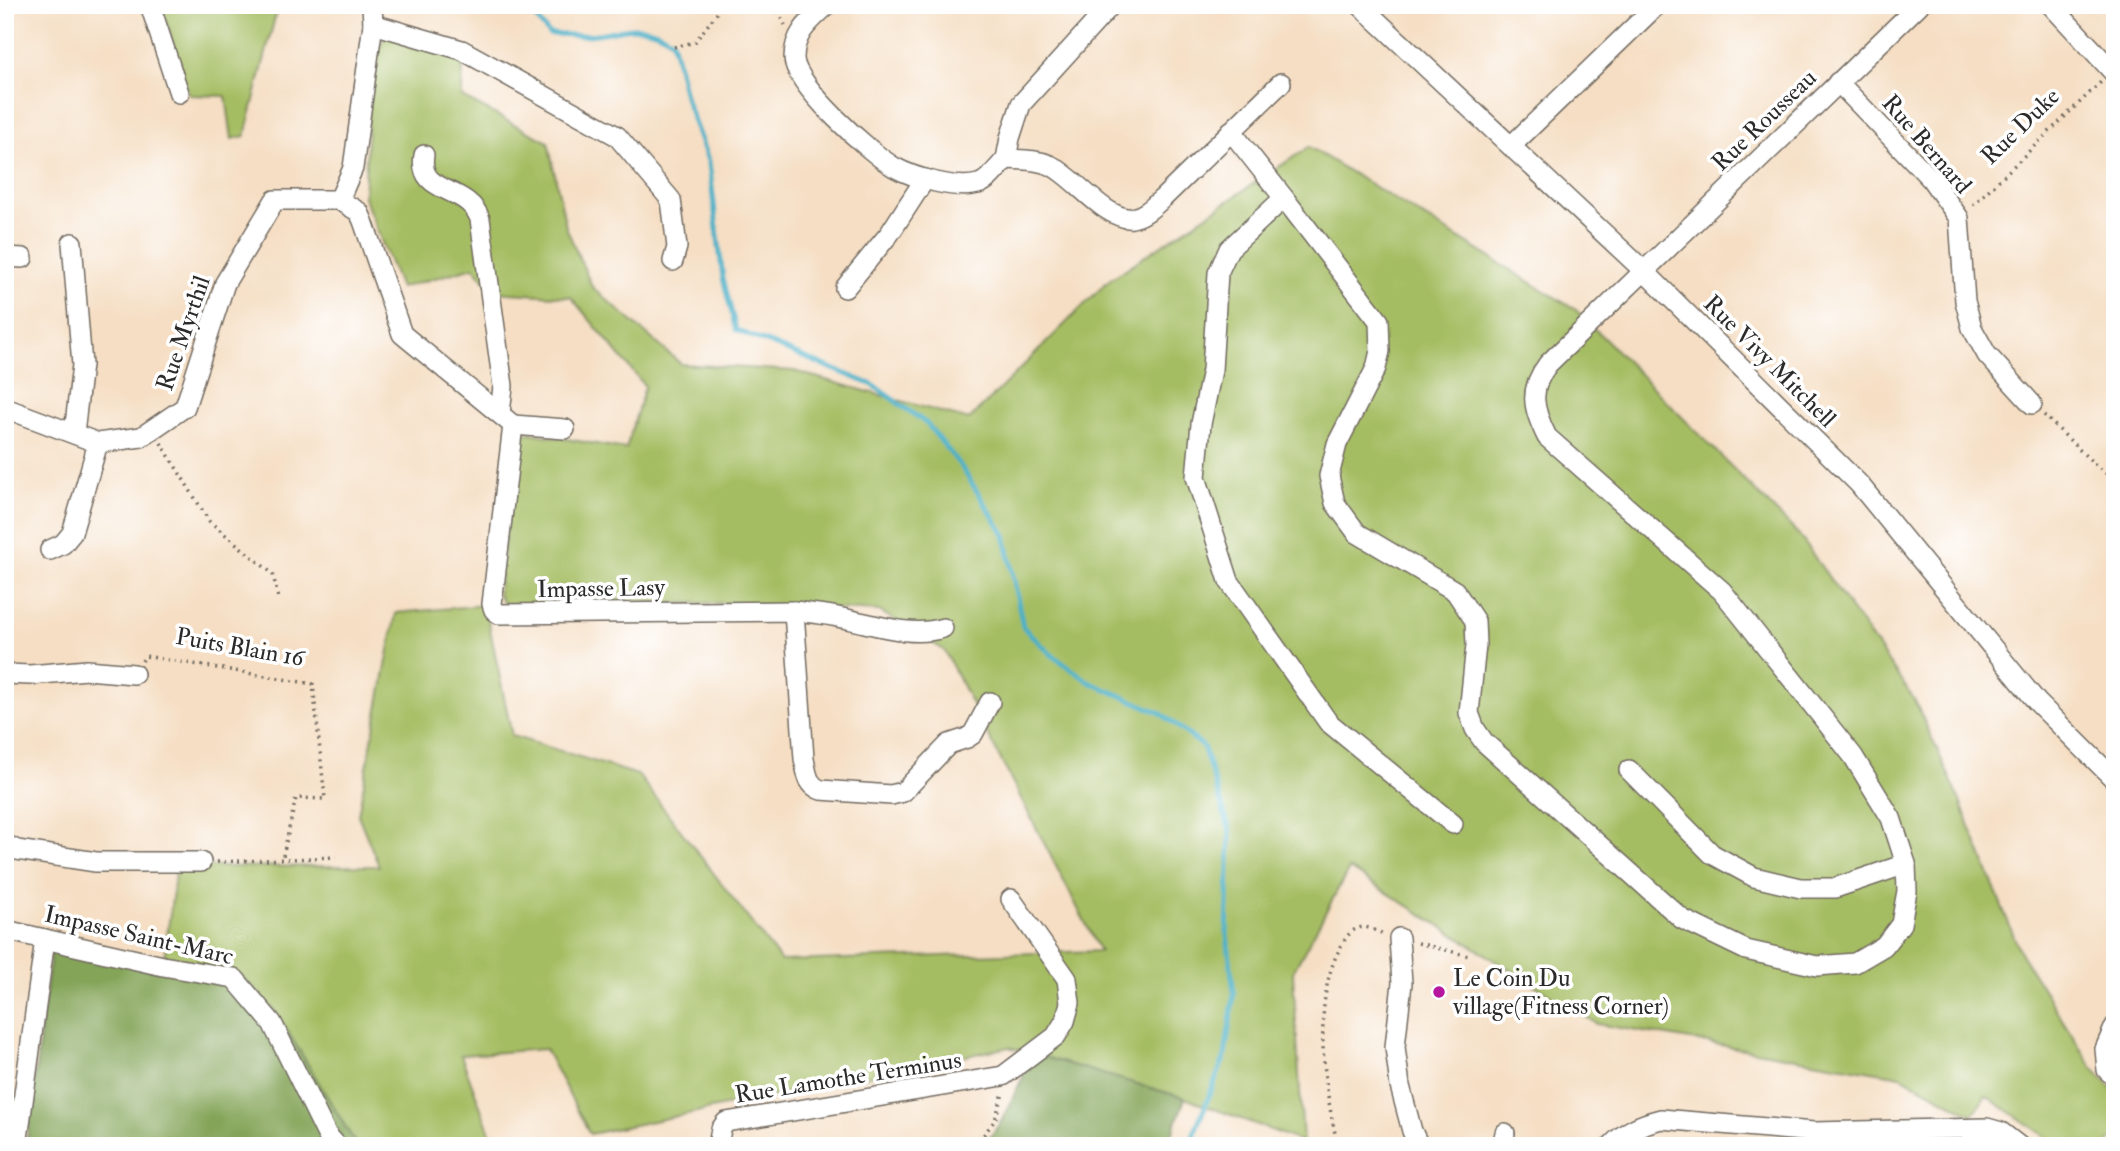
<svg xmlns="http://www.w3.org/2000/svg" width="2120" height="1151" font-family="'IM FELL Double Pica',serif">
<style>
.green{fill:#a5bd62;stroke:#687446;stroke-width:2}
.forest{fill:#84a458;stroke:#586842;stroke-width:2}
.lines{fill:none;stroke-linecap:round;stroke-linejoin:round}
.stream{stroke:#48b0c7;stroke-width:5}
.minor-casing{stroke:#726a60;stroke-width:22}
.path{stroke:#726a60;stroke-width:3.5;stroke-dasharray:2 5;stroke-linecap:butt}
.minor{stroke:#fff;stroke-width:19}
.poi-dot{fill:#b5179e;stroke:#fff;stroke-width:2.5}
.labels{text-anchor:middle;stroke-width:7;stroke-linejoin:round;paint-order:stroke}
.street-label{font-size:24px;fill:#2b2b2b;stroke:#fff}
.poi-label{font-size:24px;fill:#2b2b2b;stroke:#fff;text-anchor:start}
</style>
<rect width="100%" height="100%" fill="#fff"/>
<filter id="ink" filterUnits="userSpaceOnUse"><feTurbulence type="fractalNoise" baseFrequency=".0143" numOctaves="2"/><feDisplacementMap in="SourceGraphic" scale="14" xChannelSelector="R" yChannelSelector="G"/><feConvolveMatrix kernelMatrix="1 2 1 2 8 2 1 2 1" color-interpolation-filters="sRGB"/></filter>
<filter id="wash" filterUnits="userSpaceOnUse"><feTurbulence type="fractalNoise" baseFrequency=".00686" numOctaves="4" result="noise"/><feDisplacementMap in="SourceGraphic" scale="28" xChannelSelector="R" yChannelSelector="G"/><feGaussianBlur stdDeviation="1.57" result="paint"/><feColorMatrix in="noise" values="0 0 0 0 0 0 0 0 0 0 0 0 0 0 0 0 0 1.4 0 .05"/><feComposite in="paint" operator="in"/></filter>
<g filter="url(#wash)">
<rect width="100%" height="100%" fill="#f5dec3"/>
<g class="green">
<polygon points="161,5 278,5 245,136 232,139 226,96 189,95"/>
<polygon points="386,33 463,58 462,97 548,142 566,227 592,287 681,364 794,371 969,420 1109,280 1309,147 1576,310 1799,535 1914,699 1955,789 2021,954 2092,1067 2115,1092 2115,1137 2106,1146 2055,1146 2038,1131 1986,1096 1972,1115 1901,1076 1597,1024 1349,869 1293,972 1303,1142 1185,1098 1009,1047 590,1134 545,1049 461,1055 495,1146 357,1146 276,1012 241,975 164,960 176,867 379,866 358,815 396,613 485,605 512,736 638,775 781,961 1100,951 944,650 879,611 725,603 504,604 498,595 518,431 626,449 645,386 571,297 494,292 474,267 400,288 364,197 371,69"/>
</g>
<g class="forest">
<polygon points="52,944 240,975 276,1012 357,1146 26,1146"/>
<polygon points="1034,1054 1185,1098 1168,1146 984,1146 1002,1120"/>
</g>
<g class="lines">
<path class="stream" d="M526,5L549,34C561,34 575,36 587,35C623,33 638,17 672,40L686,100L709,163L723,278L736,330L873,385L927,424L960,465L1005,535L1023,627L1052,655L1091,683L1159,712L1203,746L1230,831L1227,935L1234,993L1225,1056L1189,1146"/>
</g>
</g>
<g filter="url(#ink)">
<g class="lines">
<g class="minor-casing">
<g id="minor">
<polyline points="150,5 179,93"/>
<path d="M827,5C810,21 794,33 794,58C794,85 870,153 894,167C914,178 956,190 978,184C988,182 998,167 1006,159"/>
<polyline points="1360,5 1643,270 1859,484 2037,702 2115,780"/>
<polyline points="2051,5 2115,74"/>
<polyline points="373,24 462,50 617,136 671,200 677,247 673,261"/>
<polyline points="1838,82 1931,179 1959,218 1965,301 1972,328 1987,355 2032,404"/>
<polyline points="1231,131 1284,198"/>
<polyline points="1511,146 1657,5"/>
<path d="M424,155C417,196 468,184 480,219L503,386L500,414"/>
<path d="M1006,159C1020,160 1036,159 1050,165C1073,175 1106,221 1132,218C1145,216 1155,205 1164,197L1281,83"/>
<polyline points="1006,159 1010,138 1021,104 1111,5"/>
<path d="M339,200L359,212L363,221L402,334L513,425L492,604L494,610L499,614L794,611L804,759C807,773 807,785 821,790L891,795L903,792L949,744L967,738L973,734L990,702"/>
<polyline points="339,200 353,168 373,24 372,5"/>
<polyline points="72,243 82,365 74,433"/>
<polyline points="5,257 23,258"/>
<polyline points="845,288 890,233 925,179"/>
<polyline points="5,408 98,443 141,437 185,407 225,283 275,200 339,200"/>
<polyline points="513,425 565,429"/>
<polyline points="50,550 63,544 72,533 98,443"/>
<path d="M794,611C810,613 826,614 842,618C874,624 911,638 943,628"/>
<polyline points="5,674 30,675 87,670 134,674"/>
<polyline points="1629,770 1712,854 1754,877 1801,888 1835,888 1906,864"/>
<path d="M1453,824L1328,722L1229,581L1196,477L1201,424L1212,370L1218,273L1229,249L1284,198L1379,321L1380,351L1376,368L1337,444L1329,476L1335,503L1357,533L1455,591L1475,621L1476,645L1469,713L1475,729L1484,742L1682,919L1746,950L1817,966L1855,963L1884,946L1901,924L1907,891L1906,864L1891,818L1853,756L1722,591L1547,437C1533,409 1528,390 1548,364L1919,5"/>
<polyline points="5,844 17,850 96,862 201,862"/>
<polyline points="5,930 163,966 234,978 272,1023 327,1135 337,1146"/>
<polyline points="1399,938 1402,983 1395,1047 1400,1086 1412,1131 1419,1146"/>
<polyline points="2115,1026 2105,1049 2107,1070 2115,1077"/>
<polyline points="17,1146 45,939"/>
<polyline points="718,1146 721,1129 726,1122 1003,1076 1056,1036 1065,1021 1070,1003 1067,979 1011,899"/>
<polyline points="1502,1146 1505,1133"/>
<path d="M1611,1146C1625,1131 1641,1124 1661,1119L1814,1132L1987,1128L2001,1132L2019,1146"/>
</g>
</g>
<g class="path">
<polyline points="775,5 785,25"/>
<polyline points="674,47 695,42 723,5"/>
<polyline points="1973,205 2101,82"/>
<polyline points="2044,415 2088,458 2115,481"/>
<polyline points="161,443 209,521 273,574 278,598"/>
<polyline points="142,661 145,656 313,684 325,799 296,798 282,860"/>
<polyline points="217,862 336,857"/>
<polyline points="1418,943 1469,956"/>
<polyline points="975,1146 995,1120 1003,1093"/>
<path d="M1338,1146C1324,1088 1310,996 1343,943C1347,935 1353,928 1363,927C1369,927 1378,932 1384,934"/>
</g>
<use href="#minor" class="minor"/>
</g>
</g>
<circle class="poi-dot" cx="1439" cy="992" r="7"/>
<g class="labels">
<g class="street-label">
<text transform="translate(1764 120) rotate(-44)" y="8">Rue Rousseau</text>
<text transform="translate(2020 126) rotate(-44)" y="8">Rue Duke</text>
<text transform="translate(1927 144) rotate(49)" y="8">Rue Bernard</text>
<text transform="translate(183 333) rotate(-71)" y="8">Rue Myrthil</text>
<text transform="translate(1770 361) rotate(45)" y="8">Rue Vivy Mitchell</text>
<text transform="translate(601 588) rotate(-1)" y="8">Impasse Lasy</text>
<text transform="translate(240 647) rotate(10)" y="8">Puits Blain 16</text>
<text transform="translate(139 935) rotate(13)" y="8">Impasse Saint-Marc</text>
<text transform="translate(848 1077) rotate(-9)" y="8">Rue Lamothe Terminus</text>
</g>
<g class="poi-label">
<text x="1453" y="986">Le Coin Du<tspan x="1453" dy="28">village(Fitness Corner)</tspan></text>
</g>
</g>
<rect width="2120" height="1151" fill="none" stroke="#fff" stroke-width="28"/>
</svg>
